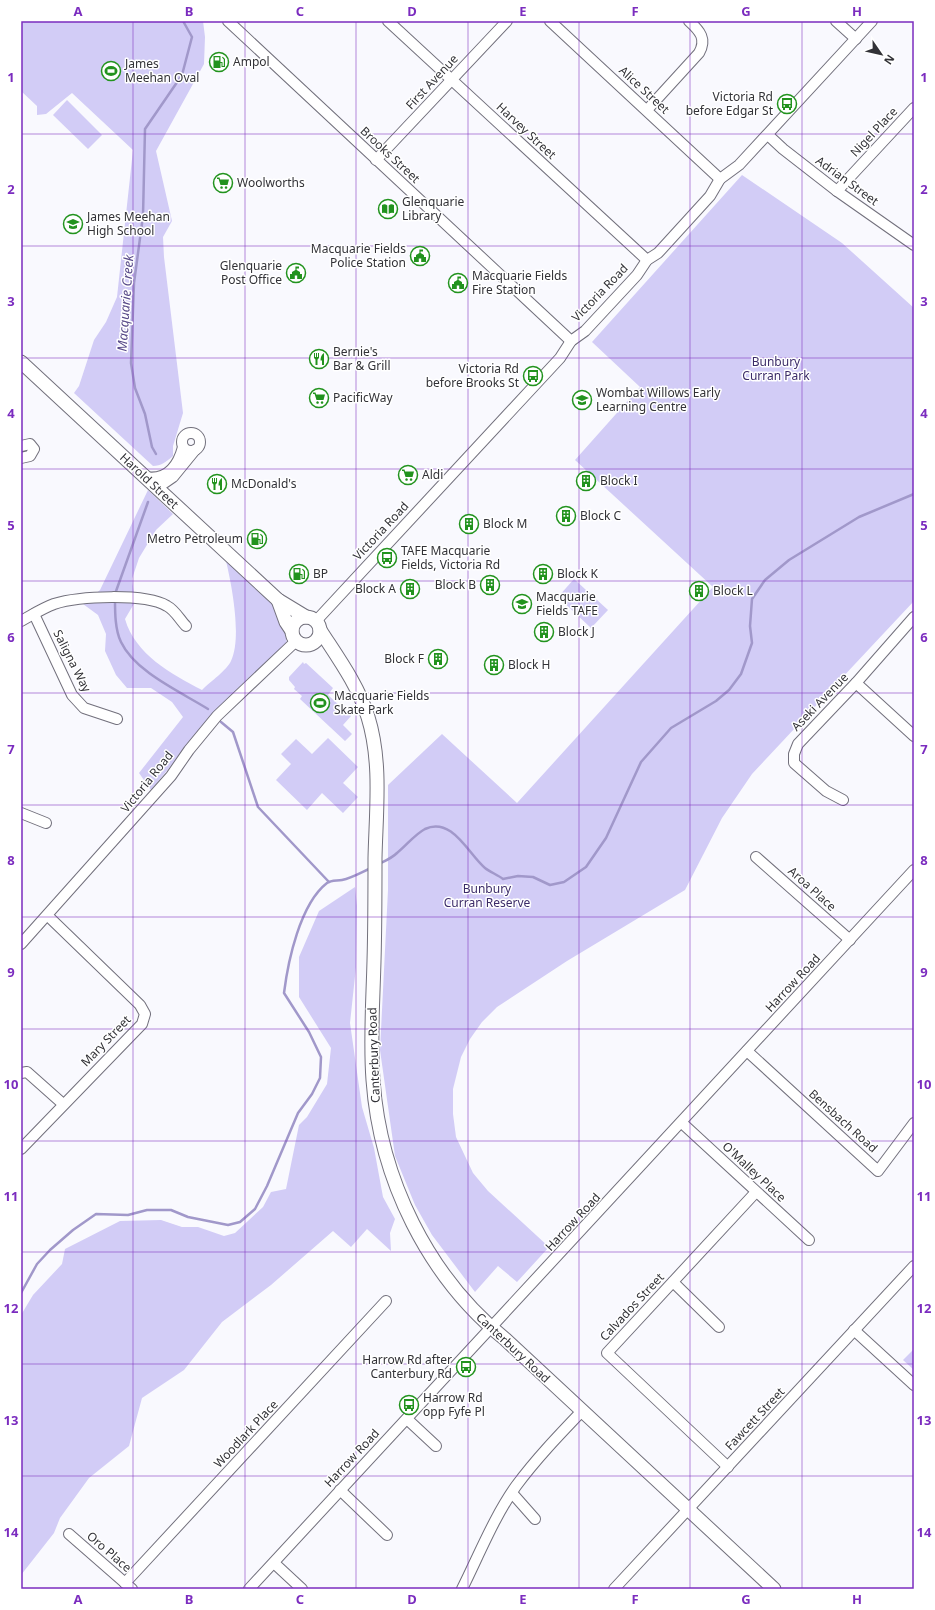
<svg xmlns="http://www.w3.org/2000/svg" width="935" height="1610" font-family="'Noto Sans',sans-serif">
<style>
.green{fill:#d2ccf6}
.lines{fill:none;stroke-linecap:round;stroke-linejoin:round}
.stream{stroke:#a198ca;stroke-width:2.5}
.minor-casing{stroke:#72707c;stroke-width:12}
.major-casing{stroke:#72707c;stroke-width:15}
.minor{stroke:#fff;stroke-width:10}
.major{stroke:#fff;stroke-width:13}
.grid{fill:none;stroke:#7b2cbf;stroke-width:1;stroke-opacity:0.55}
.labels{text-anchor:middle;stroke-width:3;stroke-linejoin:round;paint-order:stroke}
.poi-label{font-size:12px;fill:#323237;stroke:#fff;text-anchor:start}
.street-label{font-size:12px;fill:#323237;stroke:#fff}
.park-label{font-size:12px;fill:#3b2b68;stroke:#fff}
.water-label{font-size:13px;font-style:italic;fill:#574988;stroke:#fff}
.neatline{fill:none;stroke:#7b2cbf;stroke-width:1.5}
.grid-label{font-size:13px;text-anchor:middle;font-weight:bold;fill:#7b2cbf}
</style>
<rect width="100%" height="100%" fill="#f9f9fe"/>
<g class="green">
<path d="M21,21H203L205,37L204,64L156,151L172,221L163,237L164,257L183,413L173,446V456C166,462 161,466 153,466L74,393L79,386L94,340L106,322L117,297L133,150L72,93L46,114L37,115V106L21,91Z"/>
<polygon points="67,100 102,135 88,149 53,115"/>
<polygon points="742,175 842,243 914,308 914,601 752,774 722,818 685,890 567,961 497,1007 482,1022 470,1039 461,1057 453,1089 453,1114 456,1137 473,1173 488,1191 549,1247 517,1282 498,1266 475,1292 432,1235 415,1205 395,1156 380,1050 388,890 388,785 442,734 517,803 713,587 575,460 640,387 592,342"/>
<path d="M148,490L173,514L156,530L139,558L132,579L135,602L125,619C135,654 171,674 202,690C210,682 227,670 231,661C242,638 232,586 226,561L281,609L287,644L219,707L151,790L139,773L183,717L172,702L151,688H127L116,675L105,651L106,634L98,615L83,604L100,590Z"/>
<polygon points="574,579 608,610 591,628 558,597"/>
<polygon points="303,662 304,664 306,663 333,688 328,695 351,716 343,725 352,734 345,741 300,699 302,696 294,689 295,687 289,680 289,677"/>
<polygon points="328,738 358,767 343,783 358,797 343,813 322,793 307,810 276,780 291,764 281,754 296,739 312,754"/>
<polygon points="355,887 357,906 356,967 350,1023 362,1107 374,1148 383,1197 395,1219 390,1233 391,1251 367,1229 351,1247 333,1231 271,1285 222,1322 184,1370 142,1398 129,1446 89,1478 60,1518 54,1533 21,1575 21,1315 33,1295 62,1264 65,1249 120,1221 161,1220 182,1227 198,1227 224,1236 235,1233 263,1207 271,1192 286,1189 299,1125 307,1117 327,1084 331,1048 299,997 299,957 319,911"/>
<polygon points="914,1349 914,1370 903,1360"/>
</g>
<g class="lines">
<g class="stream">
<polyline points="156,454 152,447 145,414 135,388 131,363 134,283 143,216 145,129 182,75 192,37 183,21"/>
<polyline points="115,594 148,502"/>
<path d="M115,599C115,612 115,630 121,642C135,672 181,692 208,709"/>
<polyline points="221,722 233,732 258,807 329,882"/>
<path d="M379,864C385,861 392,858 397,853C407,845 414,835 425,829C452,816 469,855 485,868C490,872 498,875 503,879L518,876L533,877L550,885L564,882L586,867L606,838L641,762L671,728L716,701L729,690L741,674L752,643L750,626L752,599L765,580L789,560L859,517L914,494"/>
<path d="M21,1293L37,1264L50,1250L73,1230L96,1214L128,1215L147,1210H171L188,1217L228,1225L240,1222L255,1209L267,1186L298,1113L312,1094L320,1078L321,1057L309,1032L284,993C288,961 300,904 327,883C331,880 337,881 342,880C352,878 362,872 371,868"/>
</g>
<g class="minor-casing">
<g id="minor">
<polyline points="228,21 571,341"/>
<polyline points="388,21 647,260"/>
<polyline points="550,21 720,179"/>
<polyline points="836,21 856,39"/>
<path d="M647,110L699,53C707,39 700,31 689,21"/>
<polyline points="768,135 783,149 837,191 914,245"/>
<polyline points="376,160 507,21"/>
<polyline points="837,191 914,108"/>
<circle cx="191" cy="442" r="9"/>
<polyline points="21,446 30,444 34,449 30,456 21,458"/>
<path d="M145,477C167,481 178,466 183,447"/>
<polyline points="157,488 173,477 195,450"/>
<polyline points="34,614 72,695 84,708 117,719"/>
<path d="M21,621C32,615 43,608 54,604C79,596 145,593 167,606C175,610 180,620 186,626"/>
<polyline points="316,621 560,358 571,341 585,331 637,275 647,260 658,253 710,196 720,179 739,165 872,21"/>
<polyline points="856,683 914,736"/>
<polyline points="843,800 826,791 794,763 794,754 798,744 856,683 914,617"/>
<polyline points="21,813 46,823"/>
<polyline points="756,857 850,940"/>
<polyline points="21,944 171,776 189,750 217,716 296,641"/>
<polyline points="747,1051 878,1171 914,1123"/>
<polyline points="21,1073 27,1072 63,1104"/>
<polyline points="682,1123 809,1240"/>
<polyline points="21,1149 142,1024 145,1014 140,1005 48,916"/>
<polyline points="673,1282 719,1327"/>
<polyline points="854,1330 914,1385"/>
<polyline points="407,1419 436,1446"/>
<polyline points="728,1467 607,1353 756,1192"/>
<polyline points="340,1490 387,1535"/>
<polyline points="512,1493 535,1519"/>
<polyline points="69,1534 132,1589"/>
<polyline points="274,1563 302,1589"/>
<polyline points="125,1583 386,1301"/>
<polyline points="249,1589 914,870"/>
<path d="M462,1589C479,1555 494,1517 516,1486C536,1459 559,1435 582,1411"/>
<polyline points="614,1589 914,1266"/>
</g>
</g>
<g class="major-casing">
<g id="major">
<polyline points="21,362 278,600 306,617"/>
<polyline points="278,600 286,622 292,631"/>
<circle cx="306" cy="631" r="14"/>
<path d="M320,630C338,658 358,685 368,717C382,762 376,812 375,858C375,892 375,927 374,961C373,1001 370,1041 373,1080C380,1179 428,1277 505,1339L774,1589"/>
</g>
</g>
<use href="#minor" class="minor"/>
<use href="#major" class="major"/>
</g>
<path class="grid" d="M133,21V1589M245,21V1589M356,21V1589M468,21V1589M579,21V1589M690,21V1589M802,21V1589M21,134H914M21,246H914M21,358H914M21,469H914M21,581H914M21,693H914M21,805H914M21,917H914M21,1029H914M21,1141H914M21,1252H914M21,1364H914M21,1476H914"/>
<defs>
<g id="fuel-ring" transform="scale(1)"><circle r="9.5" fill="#fff" stroke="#22931e" stroke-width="1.5"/><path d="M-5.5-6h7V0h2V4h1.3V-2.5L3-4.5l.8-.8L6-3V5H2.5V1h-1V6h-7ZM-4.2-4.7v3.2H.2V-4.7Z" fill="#22931e"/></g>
<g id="stadium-ring" transform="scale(1)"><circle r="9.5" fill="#fff" stroke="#22931e" stroke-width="1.5"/><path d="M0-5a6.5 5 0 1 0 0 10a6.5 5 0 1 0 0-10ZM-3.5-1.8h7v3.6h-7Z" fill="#22931e"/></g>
<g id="bus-ring" transform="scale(1)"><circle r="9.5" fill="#fff" stroke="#22931e" stroke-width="1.5"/><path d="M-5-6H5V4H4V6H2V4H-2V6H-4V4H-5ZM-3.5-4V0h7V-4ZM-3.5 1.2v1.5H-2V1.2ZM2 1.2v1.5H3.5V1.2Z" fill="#22931e"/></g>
<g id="supermarket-ring" transform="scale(1)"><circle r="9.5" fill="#fff" stroke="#22931e" stroke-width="1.5"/><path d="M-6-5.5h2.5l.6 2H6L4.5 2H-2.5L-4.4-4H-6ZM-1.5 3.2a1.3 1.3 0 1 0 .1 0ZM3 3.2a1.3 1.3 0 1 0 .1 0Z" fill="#22931e"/></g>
<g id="library-ring" transform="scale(1)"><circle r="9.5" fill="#fff" stroke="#22931e" stroke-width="1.5"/><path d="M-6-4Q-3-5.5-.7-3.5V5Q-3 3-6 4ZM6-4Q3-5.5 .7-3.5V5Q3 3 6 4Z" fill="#22931e"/></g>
<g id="school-ring" transform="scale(1)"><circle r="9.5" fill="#fff" stroke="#22931e" stroke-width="1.5"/><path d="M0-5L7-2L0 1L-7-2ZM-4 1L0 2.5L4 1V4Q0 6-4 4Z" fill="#22931e"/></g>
<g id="civic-ring" transform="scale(1)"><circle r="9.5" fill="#fff" stroke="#22931e" stroke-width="1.5"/><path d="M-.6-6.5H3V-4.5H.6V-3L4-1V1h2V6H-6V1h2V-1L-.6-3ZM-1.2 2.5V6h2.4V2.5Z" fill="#22931e"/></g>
<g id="restaurant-ring" transform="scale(1)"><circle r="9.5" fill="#fff" stroke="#22931e" stroke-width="1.5"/><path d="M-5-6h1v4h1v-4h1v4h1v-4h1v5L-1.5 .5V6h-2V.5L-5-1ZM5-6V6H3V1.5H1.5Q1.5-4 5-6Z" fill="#22931e"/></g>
<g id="building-ring" transform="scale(1)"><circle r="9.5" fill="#fff" stroke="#22931e" stroke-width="1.5"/><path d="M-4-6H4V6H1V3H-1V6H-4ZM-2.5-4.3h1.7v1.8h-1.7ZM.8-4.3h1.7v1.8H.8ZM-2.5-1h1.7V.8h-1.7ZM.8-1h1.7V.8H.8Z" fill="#22931e"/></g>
<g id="university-ring" transform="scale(1)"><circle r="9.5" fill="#fff" stroke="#22931e" stroke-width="1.5"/><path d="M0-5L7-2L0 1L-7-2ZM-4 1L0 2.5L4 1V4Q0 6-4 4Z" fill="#22931e"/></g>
</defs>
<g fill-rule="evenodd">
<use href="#fuel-ring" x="219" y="62"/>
<use href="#stadium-ring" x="111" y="71"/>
<use href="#bus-ring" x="787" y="104"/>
<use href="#supermarket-ring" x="223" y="183"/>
<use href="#library-ring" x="388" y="209"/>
<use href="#school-ring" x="73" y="224"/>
<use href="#civic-ring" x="420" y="256"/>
<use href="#civic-ring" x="296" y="273"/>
<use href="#civic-ring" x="458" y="283"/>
<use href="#restaurant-ring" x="319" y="359"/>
<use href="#bus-ring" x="533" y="376"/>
<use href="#supermarket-ring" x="319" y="398"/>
<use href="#school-ring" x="582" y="400"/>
<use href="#supermarket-ring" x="408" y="475"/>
<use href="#building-ring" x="586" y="481"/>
<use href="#restaurant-ring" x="217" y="484"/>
<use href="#building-ring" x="566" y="516"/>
<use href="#building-ring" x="469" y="524"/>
<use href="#fuel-ring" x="257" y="539"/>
<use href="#bus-ring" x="387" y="558"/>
<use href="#fuel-ring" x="299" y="574"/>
<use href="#building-ring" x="543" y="574"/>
<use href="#building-ring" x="490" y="585"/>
<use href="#building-ring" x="410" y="589"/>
<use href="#building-ring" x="699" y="591"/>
<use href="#university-ring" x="522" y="604"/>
<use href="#building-ring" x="544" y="632"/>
<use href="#building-ring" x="438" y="659"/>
<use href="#building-ring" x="494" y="665"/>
<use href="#stadium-ring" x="320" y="703"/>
<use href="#bus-ring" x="466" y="1367"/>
<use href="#bus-ring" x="409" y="1405"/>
</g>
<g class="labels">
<g class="poi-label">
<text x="233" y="66">Ampol</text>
<text x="125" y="68">James<tspan x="125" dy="14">Meehan Oval</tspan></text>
<text x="773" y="101" text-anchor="end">Victoria Rd<tspan x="773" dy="14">before Edgar St</tspan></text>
<text x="237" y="187">Woolworths</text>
<text x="402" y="206">Glenquarie<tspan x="402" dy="14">Library</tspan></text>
<text x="87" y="221">James Meehan<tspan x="87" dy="14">High School</tspan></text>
<text x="406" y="253" text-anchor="end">Macquarie Fields<tspan x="406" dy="14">Police Station</tspan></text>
<text x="282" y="270" text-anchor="end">Glenquarie<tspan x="282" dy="14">Post Office</tspan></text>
<text x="472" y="280">Macquarie Fields<tspan x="472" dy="14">Fire Station</tspan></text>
<text x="333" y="356">Bernie's<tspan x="333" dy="14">Bar &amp; Grill</tspan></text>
<text x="519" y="373" text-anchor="end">Victoria Rd<tspan x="519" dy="14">before Brooks St</tspan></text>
<text x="596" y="397">Wombat Willows Early<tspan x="596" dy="14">Learning Centre</tspan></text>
<text x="333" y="402">PacificWay</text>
<text x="422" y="479">Aldi</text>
<text x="600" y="485">Block I</text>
<text x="231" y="488">McDonald's</text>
<text x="580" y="520">Block C</text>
<text x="483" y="528">Block M</text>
<text x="243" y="543" text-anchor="end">Metro Petroleum</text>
<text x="401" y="555">TAFE Macquarie<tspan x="401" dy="14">Fields, Victoria Rd</tspan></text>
<text x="313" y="578">BP</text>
<text x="557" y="578">Block K</text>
<text x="476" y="589" text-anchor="end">Block B</text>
<text x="396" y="593" text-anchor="end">Block A</text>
<text x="713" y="595">Block L</text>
<text x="536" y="601">Macquarie<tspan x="536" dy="14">Fields TAFE</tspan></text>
<text x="558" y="636">Block J</text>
<text x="424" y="663" text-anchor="end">Block F</text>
<text x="508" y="669">Block H</text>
<text x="334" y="700">Macquarie Fields<tspan x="334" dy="14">Skate Park</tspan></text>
<text x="452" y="1364" text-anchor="end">Harrow Rd after<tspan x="452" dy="14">Canterbury Rd</tspan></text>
<text x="423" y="1402">Harrow Rd<tspan x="423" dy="14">opp Fyfe Pl</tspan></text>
</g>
<g class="street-label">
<text transform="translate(432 82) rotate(-47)" y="4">First Avenue</text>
<text transform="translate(644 90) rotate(43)" y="4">Alice Street</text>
<text transform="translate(526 131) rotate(43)" y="4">Harvey Street</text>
<text transform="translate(874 132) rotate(-47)" y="4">Nigel Place</text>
<text transform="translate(390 155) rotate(43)" y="4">Brooks Street</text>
<text transform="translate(847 181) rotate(36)" y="4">Adrian Street</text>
<text transform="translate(600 293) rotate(-46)" y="4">Victoria Road</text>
<text transform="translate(149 481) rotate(43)" y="4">Harold Street</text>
<text transform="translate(381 531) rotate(-47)" y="4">Victoria Road</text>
<text transform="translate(72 661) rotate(63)" y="4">Saligna Way</text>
<text transform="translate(820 702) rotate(-46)" y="4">Aseki Avenue</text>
<text transform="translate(147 782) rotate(-51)" y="4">Victoria Road</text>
<text transform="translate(812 889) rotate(42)" y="4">Aroa Place</text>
<text transform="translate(793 983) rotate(-47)" y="4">Harrow Road</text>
<text transform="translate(106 1041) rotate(-46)" y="4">Mary Street</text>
<text transform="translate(374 1055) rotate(-92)" y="4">Canterbury Road</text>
<text transform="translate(843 1121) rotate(42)" y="4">Bensbach Road</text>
<text transform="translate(754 1172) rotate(43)" y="4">O'Malley Place</text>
<text transform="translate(573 1222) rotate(-47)" y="4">Harrow Road</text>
<text transform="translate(632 1307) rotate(-47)" y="4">Calvados Street</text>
<text transform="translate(513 1348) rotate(43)" y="4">Canterbury Road</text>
<text transform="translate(755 1419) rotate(-47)" y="4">Fawcett Street</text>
<text transform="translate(246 1434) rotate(-47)" y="4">Woodlark Place</text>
<text transform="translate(352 1458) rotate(-47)" y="4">Harrow Road</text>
<text transform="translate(109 1552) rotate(41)" y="4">Oro Place</text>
</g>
<g class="park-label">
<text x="776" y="366">Bunbury<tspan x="776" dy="14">Curran Park</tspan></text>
<text x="487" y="893">Bunbury<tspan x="487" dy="14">Curran Reserve</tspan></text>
</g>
<g class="water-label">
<text transform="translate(125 303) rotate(-86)" y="5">Macquarie Creek</text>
</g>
</g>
<rect width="935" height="1610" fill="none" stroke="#ffffff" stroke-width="44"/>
<g transform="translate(881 54) rotate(124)" stroke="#ffffff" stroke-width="3" paint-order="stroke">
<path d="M0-3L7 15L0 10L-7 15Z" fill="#323237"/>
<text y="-6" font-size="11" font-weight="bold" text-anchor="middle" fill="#323237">N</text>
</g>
<rect x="22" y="22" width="891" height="1566" class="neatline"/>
<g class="grid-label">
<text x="78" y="16">A</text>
<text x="189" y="16">B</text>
<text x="300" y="16">C</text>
<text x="412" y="16">D</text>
<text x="523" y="16">E</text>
<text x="635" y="16">F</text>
<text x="746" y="16">G</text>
<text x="857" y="16">H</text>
<text x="11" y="82">1</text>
<text x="924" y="82">1</text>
<text x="11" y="194">2</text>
<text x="924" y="194">2</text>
<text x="11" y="306">3</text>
<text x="924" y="306">3</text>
<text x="11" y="418">4</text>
<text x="924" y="418">4</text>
<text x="11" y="530">5</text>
<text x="924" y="530">5</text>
<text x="11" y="642">6</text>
<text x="924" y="642">6</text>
<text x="11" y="754">7</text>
<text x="924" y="754">7</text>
<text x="11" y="865">8</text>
<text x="924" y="865">8</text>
<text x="11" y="977">9</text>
<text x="924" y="977">9</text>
<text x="11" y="1089">10</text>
<text x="924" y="1089">10</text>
<text x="11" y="1201">11</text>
<text x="924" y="1201">11</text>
<text x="11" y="1313">12</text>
<text x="924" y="1313">12</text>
<text x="11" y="1425">13</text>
<text x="924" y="1425">13</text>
<text x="11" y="1537">14</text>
<text x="924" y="1537">14</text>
<text x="78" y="1604">A</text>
<text x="189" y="1604">B</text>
<text x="300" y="1604">C</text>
<text x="412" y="1604">D</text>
<text x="523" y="1604">E</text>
<text x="635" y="1604">F</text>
<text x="746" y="1604">G</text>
<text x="857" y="1604">H</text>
</g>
</svg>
